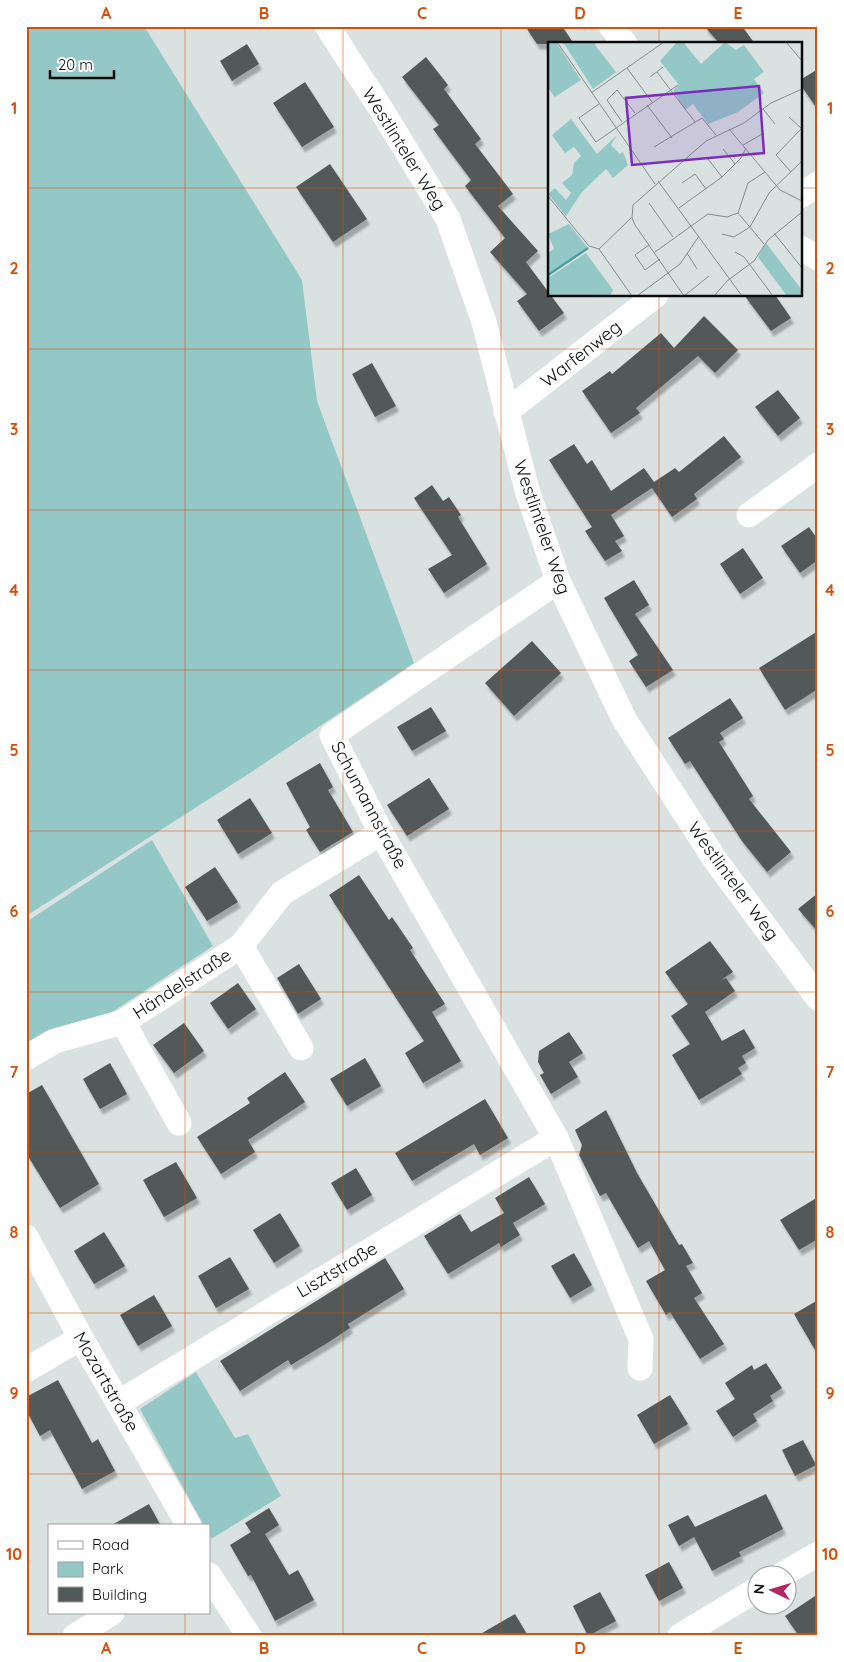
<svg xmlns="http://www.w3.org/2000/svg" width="844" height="1662" font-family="Quicksand,sans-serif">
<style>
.green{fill:#94c8c7}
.building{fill:#535959;filter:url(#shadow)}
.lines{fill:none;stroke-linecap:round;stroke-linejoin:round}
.street{stroke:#fff;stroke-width:25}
.grid{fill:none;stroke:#d2510c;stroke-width:1;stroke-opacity:0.55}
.labels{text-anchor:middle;stroke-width:5;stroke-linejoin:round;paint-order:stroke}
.street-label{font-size:18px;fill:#0a0c0c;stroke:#fff}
.inset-river{fill:none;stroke:#47a0a0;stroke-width:2.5}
.inset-road{fill:none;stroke:#878c8c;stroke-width:1}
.view{fill:#7b2cbf;fill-opacity:0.15;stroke:#7b2cbf;stroke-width:2.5}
.inset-edge{fill:none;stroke:#0a0c0c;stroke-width:2.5}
.neatline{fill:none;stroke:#d2510c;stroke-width:2}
.grid-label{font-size:16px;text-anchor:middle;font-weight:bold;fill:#d2510c}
</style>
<defs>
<filter id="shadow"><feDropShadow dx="3" dy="5.5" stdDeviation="1" flood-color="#0004"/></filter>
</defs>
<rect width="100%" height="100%" fill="#dae2e1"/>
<g class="green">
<polygon points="26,26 144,26 302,280 317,401 414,663 253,771 26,916"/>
<polygon points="152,840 213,946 103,1018 46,1031 26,1043 26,922"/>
<polygon points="196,1372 235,1438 248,1434 281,1496 211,1539 209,1526 204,1526 140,1409"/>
</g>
<g class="building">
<polygon points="525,26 562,26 574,44 537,44"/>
<polygon points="704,26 742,26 755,44 720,44"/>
<polygon points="247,44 259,64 232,81 220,61"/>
<polygon points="426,57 448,85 444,89 481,139 475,144 513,194 498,206 538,251 526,262 564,313 539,331 517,301 527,294 490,252 505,238 465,186 471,180 433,129 439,125 402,77"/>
<polygon points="818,69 818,110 800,84 800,80"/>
<polygon points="305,82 334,127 302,147 273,103"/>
<polygon points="330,164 367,219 333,242 296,187"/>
<polygon points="744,295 775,295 791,318 771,331"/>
<polygon points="704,316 738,350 715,373 698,356 636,408 640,413 611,433 582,391 610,371 612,374 661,333 674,348"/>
<polygon points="372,363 396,406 375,417 352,374"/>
<polygon points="778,390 800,418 778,436 755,407"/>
<polygon points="724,436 741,457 694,494 697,499 672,517 652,488 611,515 624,536 615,541 622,551 605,561 585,531 592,527 549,460 574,444 587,464 592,460 611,491 644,468 654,482 675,468 679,472"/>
<polygon points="432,485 443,501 449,497 461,515 458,517 487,564 444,593 428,569 452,555 414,498"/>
<polygon points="809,527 818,540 818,560 800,573 781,546"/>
<polygon points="743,548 763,578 740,594 720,564"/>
<polygon points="634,580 649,605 635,614 673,670 646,687 629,661 638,655 604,598"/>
<polygon points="818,631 818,689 785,710 759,668"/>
<polygon points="532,641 561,673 514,716 485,683"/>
<polygon points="730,698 743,718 720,733 724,739 719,742 753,796 749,799 791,852 767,872 742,841 690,761 685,764 668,738"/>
<polygon points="431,707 446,731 412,751 397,727"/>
<polygon points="320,763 333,787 328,790 353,832 320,852 306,830 310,827 286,783"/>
<polygon points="429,778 449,809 407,836 387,805"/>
<polygon points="250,798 272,833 238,854 217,820"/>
<polygon points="215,867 238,902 207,921 185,887"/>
<polygon points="359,875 389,920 392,917 413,948 410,950 445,1004 432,1012 461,1061 423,1083 405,1053 424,1041 329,895"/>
<polygon points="818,893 818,932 798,909"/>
<polygon points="710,941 733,972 721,980 726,978 735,991 705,1012 722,1041 744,1029 755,1048 742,1056 746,1063 738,1068 742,1074 699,1100 672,1055 690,1044 671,1016 688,1004 665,972"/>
<polygon points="299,964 321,999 298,1014 277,978"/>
<polygon points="238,983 256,1009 228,1029 210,1003"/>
<polygon points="184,1023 204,1051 174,1073 153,1045"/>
<polygon points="569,1032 583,1053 569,1062 578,1077 551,1094 540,1075 544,1073 538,1062 539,1051"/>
<polygon points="365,1058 381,1086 347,1106 330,1079"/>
<polygon points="110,1063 127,1094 100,1109 83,1079"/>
<polygon points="285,1072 305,1102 248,1140 255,1152 221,1174 197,1137 250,1103 247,1098"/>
<polygon points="42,1085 99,1184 60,1208 26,1153 26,1094"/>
<polygon points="485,1099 508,1138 480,1155 474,1144 412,1181 395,1153"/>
<polygon points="606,1110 637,1173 679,1245 682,1244 693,1263 686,1266 702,1293 694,1298 724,1344 700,1359 670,1312 666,1315 646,1281 665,1270 649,1241 638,1248 606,1193 600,1196 579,1155 582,1145 575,1130"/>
<polygon points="176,1162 197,1198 164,1217 143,1180"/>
<polygon points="356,1168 372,1195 347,1210 331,1183"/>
<polygon points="529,1177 545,1204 513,1223 520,1235 501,1247 499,1243 448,1274 424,1236 460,1214 471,1232 504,1213 495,1198"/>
<polygon points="818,1197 818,1239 799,1250 780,1220"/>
<polygon points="280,1213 300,1246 274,1263 253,1230"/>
<polygon points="104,1232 125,1266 94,1284 74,1251"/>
<polygon points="574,1253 592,1285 570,1298 551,1266"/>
<polygon points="230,1257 249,1289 216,1308 198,1276"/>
<polygon points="385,1258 404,1289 348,1324 350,1328 329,1342 291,1365 288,1360 240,1391 220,1361"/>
<polygon points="154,1295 172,1326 138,1346 120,1315"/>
<polygon points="818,1300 818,1355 794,1314"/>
<polygon points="766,1363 782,1388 770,1396 773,1401 753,1414 757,1421 733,1437 716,1411 735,1399 725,1383 752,1365 754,1370"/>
<polygon points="58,1380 92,1443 98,1439 115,1471 82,1489 50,1430 40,1436 26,1410 26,1397"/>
<polygon points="670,1395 688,1424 654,1444 637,1415"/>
<polygon points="803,1440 816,1465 795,1476 782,1450"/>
<polygon points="766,1494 783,1529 739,1552 741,1556 712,1571 694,1537 679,1546 668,1525 688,1515 695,1527"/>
<polygon points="149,1504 161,1526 110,1526"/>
<polygon points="269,1508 279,1525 265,1534 289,1575 298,1570 314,1600 275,1621 251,1575 248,1576 230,1545 251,1532 245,1523"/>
<polygon points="669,1562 683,1588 659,1601 645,1575"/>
<polygon points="600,1592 616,1621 588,1636 573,1606"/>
<polygon points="818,1594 818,1636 799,1636 785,1616"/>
<polygon points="515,1614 528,1636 477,1636"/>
</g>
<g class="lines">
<g class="street">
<polyline points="327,26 379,106 448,219 484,322 527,490 558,581 624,719 716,861 818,998"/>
<polyline points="611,26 625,44"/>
<polyline points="800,196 818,184"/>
<polyline points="800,248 818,258"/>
<polyline points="506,412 656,295"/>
<polyline points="749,515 818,465"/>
<polyline points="558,581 332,735 381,833 556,1138 641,1339 640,1368"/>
<polyline points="241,946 301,1048"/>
<polyline points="123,1022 179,1123"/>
<polyline points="26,1058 55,1041 123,1022 241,946 282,893 381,833"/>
<polyline points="26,1237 81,1338 189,1526"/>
<polyline points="26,1370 81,1338"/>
<polyline points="118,1403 556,1138"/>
<polyline points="783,1574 818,1554"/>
<polyline points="209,1575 249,1636"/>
<polyline points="75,1636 112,1613"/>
<polyline points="680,1636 756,1590"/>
</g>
</g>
<path class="grid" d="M185,26V1526M343,26V1636M501,26V1636M659,26V44M26,188H549M800,188H818M659,295V1636M26,349H818M26,510H818M26,670H818M26,831H818M26,992H818M26,1152H818M26,1313H818M26,1474H818M185,1613V1636"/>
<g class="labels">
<g class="street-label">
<text transform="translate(404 149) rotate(58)" y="6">Westlinteler Weg</text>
<text transform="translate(581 354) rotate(-38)" y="6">Warfenweg</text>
<text transform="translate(542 527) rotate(71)" y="6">Westlinteler Weg</text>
<text transform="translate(369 805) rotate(62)" y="6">Schumannstraße</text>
<text transform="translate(733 881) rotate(54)" y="6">Westlinteler Weg</text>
<text transform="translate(182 984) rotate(-33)" y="6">Händelstraße</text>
<text transform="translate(337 1270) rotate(-31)" y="6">Lisztstraße</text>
<text transform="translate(106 1382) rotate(60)" y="6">Mozartstraße</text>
</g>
</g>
<g transform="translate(548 42)">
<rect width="254" height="254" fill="#dae2e1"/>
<path d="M0,0H8L33,38L7,55L0,46ZM12,0H48L47,3L68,30L45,47L17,3ZM129,0H135L153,22L177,0L188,8L196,3L216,30L206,37L216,51L190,70L160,82L145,62L137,68L125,48L131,43L112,19ZM23,77L49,112L69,93L63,103L72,112L75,110L80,123L65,136L58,127L34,150L18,174L0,152L7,146L18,158L23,151L14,141L24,133L26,121L33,114L26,105L17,111L4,93ZM21,182L39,205L0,232V211L6,207L0,192ZM218,201L254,248V254H239L210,215ZM38,211L65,248L62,254H0V236Z" fill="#94c8c7"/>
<path class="inset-river" d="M0,233L40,206"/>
<path class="inset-road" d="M9,0L107,142M238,0L254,19M79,26L104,60M109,30L147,80M102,35L115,25M43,51L116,0M51,62L31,76L48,100L130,43M99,63L124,96M215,67L227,82M241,75L254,87M74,80L59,58L69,48L87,71M181,87L232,148L254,159M195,103L216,91M106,105L154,76L168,93M175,107L187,122M160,117L174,135M243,130L228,113L253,87M110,139L194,254M134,141L147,132L158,147M0,154L41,204L51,207M101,161L125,195M131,166L174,135L193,116L198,106M190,171L216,202M226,191L254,226M174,192L186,195L202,185L221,151L254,119M101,203L87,213L97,228L112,217M51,207L84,254M51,207L83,176M107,210L160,172L179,175L190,171L200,141L217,130M187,210L196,215L225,254M139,211L149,227M89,254L132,222L151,194M136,254L87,183L84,176L85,163L158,99L196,81L223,61L254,47M136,254L161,234M166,254L179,239L206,219L220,198L254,170"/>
<path class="view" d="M211,44L216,111L84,123L78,56Z"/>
<rect width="254" height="254" class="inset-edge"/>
</g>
<rect width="844" height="1662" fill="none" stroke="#ffffff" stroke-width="55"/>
<rect x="48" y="1524" width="162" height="90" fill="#ffffff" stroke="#9d9e9e"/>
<rect x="58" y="1541" width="25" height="8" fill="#ffffff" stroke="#9d9e9e"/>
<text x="92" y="1550" font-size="15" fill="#0a0c0c">Road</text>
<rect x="58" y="1562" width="25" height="15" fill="#94c8c7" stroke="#9d9e9e"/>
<text x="92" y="1574" font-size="15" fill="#0a0c0c">Park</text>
<rect x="58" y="1587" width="25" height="15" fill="#535959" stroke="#9d9e9e"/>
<text x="92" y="1600" font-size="15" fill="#0a0c0c">Building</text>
<g transform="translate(772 1590) rotate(275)"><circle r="24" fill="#ffffff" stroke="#9d9e9e"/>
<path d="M0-4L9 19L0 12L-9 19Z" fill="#b5285f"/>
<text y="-8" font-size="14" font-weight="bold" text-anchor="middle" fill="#0a0c0c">N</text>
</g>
<path d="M50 70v8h64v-8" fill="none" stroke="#0a0c0c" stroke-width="2.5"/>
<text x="58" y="70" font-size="15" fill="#0a0c0c" stroke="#ffffff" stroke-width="4" paint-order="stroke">20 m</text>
<rect x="28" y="28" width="788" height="1606" class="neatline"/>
<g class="grid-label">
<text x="106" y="19">A</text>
<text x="264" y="19">B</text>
<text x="422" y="19">C</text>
<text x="580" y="19">D</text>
<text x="738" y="19">E</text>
<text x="14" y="114">1</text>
<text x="830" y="114">1</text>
<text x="14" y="274">2</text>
<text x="830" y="274">2</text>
<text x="14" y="435">3</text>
<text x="830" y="435">3</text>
<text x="14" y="596">4</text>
<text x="830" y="596">4</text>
<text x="14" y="756">5</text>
<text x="830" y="756">5</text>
<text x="14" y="917">6</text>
<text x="830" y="917">6</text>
<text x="14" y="1078">7</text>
<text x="830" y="1078">7</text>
<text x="14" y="1238">8</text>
<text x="830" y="1238">8</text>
<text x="14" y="1399">9</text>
<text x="830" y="1399">9</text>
<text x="14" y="1560">10</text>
<text x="830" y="1560">10</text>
<text x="106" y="1654">A</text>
<text x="264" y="1654">B</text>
<text x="422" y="1654">C</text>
<text x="580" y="1654">D</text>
<text x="738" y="1654">E</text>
</g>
</svg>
